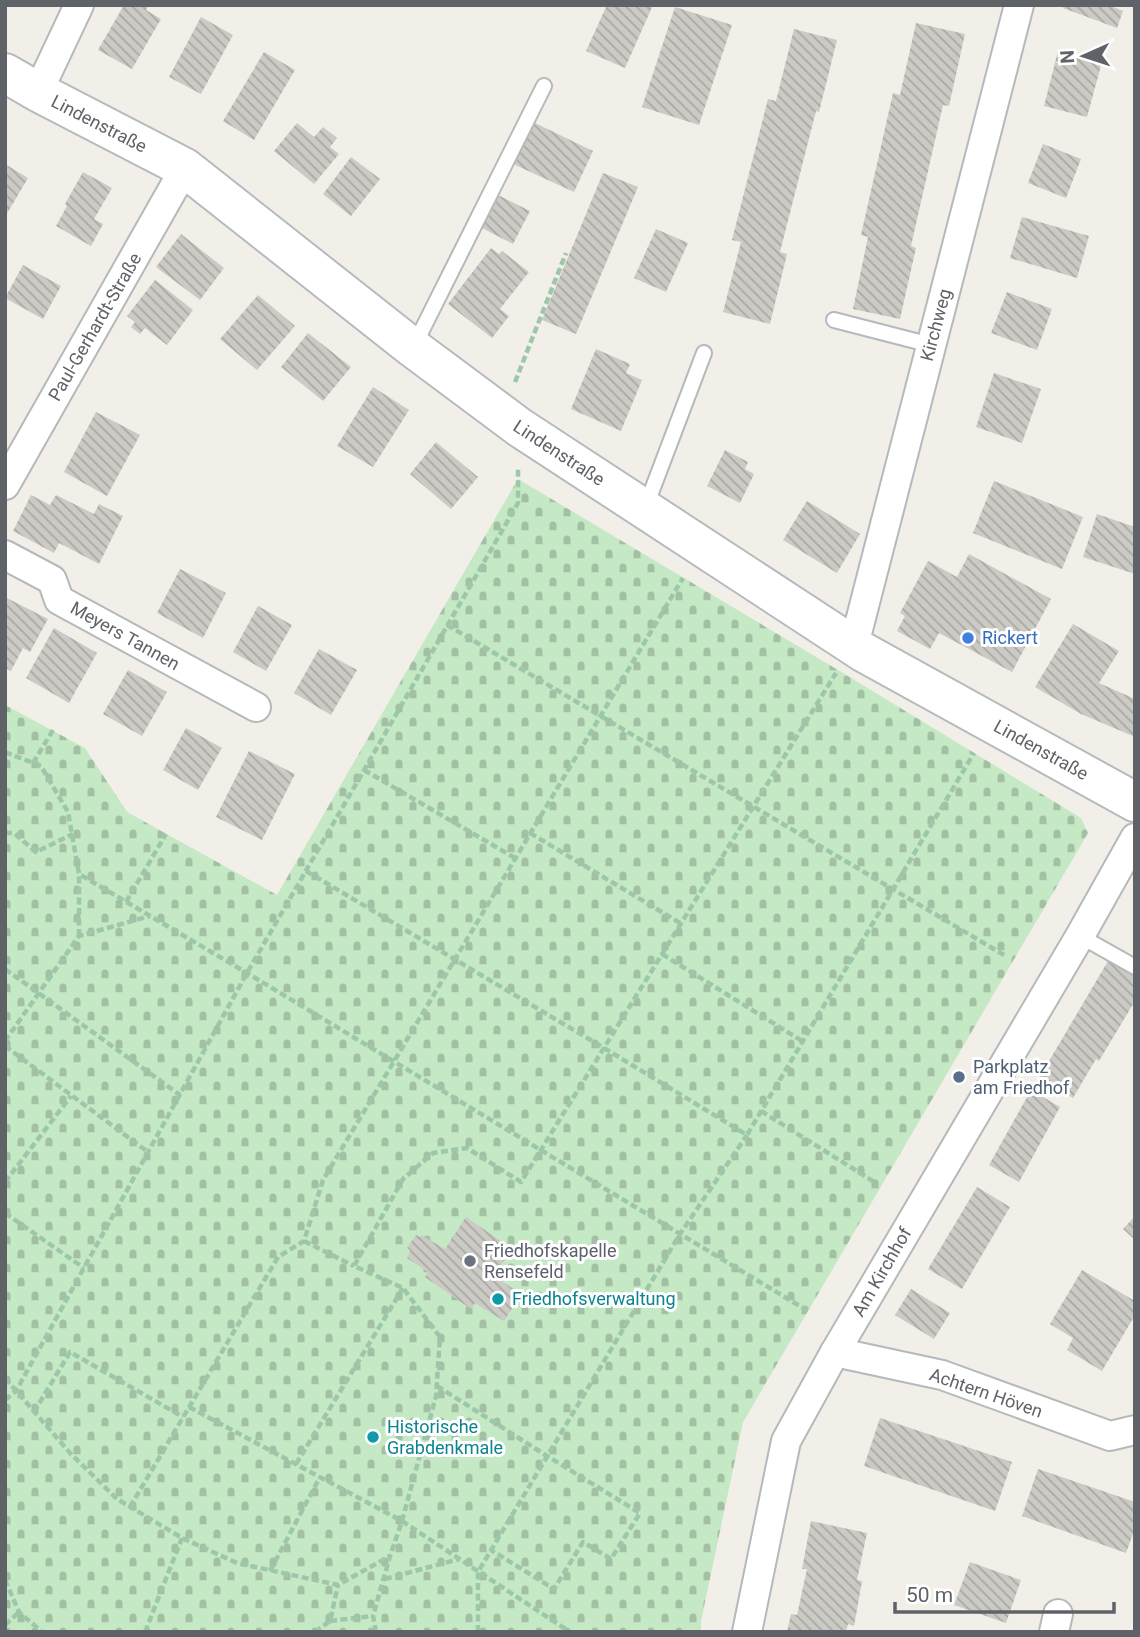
<svg xmlns="http://www.w3.org/2000/svg" width="1140" height="1637" font-family="Roboto,sans-serif">
<style>
.cemetery{fill:url(#cemetery-stones)}
.building{fill:url(#building-back-hatch)}
.lines{fill:none;stroke-linecap:round;stroke-linejoin:round}
.lane-casing{stroke:#b5b8bc;stroke-width:18}
.street-casing{stroke:#b5b8bc;stroke-width:32}
.secondary-casing{stroke:#b6babf;stroke-width:42}
.path{stroke:#9cc7a9;stroke-width:4.5;stroke-dasharray:7 3.5;stroke-linecap:butt}
.lane{stroke:#fff;stroke-width:14}
.street{stroke:#fff;stroke-width:28}
.secondary{stroke:#fff;stroke-width:38}
.shop-dot{fill:#3f7fe0;stroke:#fff;stroke-width:2.5}
.service-dot{fill:#5c6f8a;stroke:#fff;stroke-width:2.5}
.worship-dot{fill:#6b7280;stroke:#fff;stroke-width:2.5}
.culture-dot{fill:#0f9aa8;stroke:#fff;stroke-width:2.5}
.labels{text-anchor:middle;stroke-width:6;stroke-linejoin:round;paint-order:stroke}
.street-label{font-size:18px;fill:#5f6368;stroke:#fff}
.shop-label{font-size:18px;fill:#366cbe;stroke:#fff;text-anchor:start}
.service-label{font-size:18px;fill:#4e5e75;stroke:#fff;text-anchor:start}
.worship-label{font-size:18px;fill:#5b616d;stroke:#fff;text-anchor:start}
.culture-label{font-size:18px;fill:#0d838f;stroke:#fff;text-anchor:start}
</style>
<defs>
<pattern id="cemetery-stones" width="16" height="16" patternUnits="userSpaceOnUse" patternTransform="scale(1.75)"><rect width="16" height="16" fill="#c5e8c5"/><path d="M2 7V4a2 2 0 0 1 4 0v3zM10 15v-3a2 2 0 0 1 4 0v3z" fill="#a3c0a4"/></pattern>
<pattern id="building-back-hatch" width="6" height="6" patternUnits="userSpaceOnUse" patternTransform="scale(1.75)"><rect width="6" height="6" fill="#cccac5"/><path d="M-1 5l2 2M0 0l6 6M5-1l2 2" fill="none" stroke="#a9a8a4"/></pattern>
</defs>
<rect width="100%" height="100%" fill="#f1efe8"/>
<polygon class="cemetery" points="518,479 838,670 1081,818 1088,833 743,1422 701,1621 701,1632 5,1632 5,705 85,748 127,812 277,895"/>
<g class="building">
<polygon points="124,5 149,5 146,10 161,19 132,69 98,50"/>
<polygon points="607,5 653,5 625,68 586,51"/>
<polygon points="1064,5 1109,5 1123,11 1117,28 1063,8"/>
<polygon points="675,7 732,25 699,125 642,107"/>
<polygon points="201,17 233,35 201,94 169,77"/>
<polygon points="916,23 965,34 949,106 943,105 911,246 916,248 900,319 853,309 868,237 861,235 893,93 900,95"/>
<polygon points="794,29 837,40 819,112 816,111 780,252 787,254 770,324 723,312 741,242 732,240 768,99 776,101"/>
<polygon points="1058,51 1102,62 1087,117 1044,106"/>
<polygon points="264,52 295,70 254,140 223,121"/>
<polygon points="533,122 593,151 574,192 513,164"/>
<polygon points="297,123 314,137 323,127 337,138 330,147 339,154 314,184 274,151"/>
<polygon points="1043,144 1081,159 1066,198 1028,183"/>
<polygon points="351,157 380,179 351,216 323,194"/>
<polygon points="5,164 28,178 5,217"/>
<polygon points="83,172 112,188 94,219 103,224 91,246 56,226 67,206 65,204"/>
<polygon points="603,173 638,187 576,334 542,320"/>
<polygon points="498,195 530,211 513,244 482,228"/>
<polygon points="1022,217 1089,236 1077,278 1010,258"/>
<polygon points="656,229 688,243 666,292 634,278"/>
<polygon points="181,234 224,268 200,300 156,267"/>
<polygon points="491,248 499,254 502,251 529,272 500,309 509,316 492,338 448,304"/>
<polygon points="23,265 61,286 43,319 5,298"/>
<polygon points="155,280 193,310 167,345 145,328 140,334 131,327 135,322 127,316"/>
<polygon points="1007,292 1052,309 1037,350 991,333"/>
<polygon points="258,295 295,326 257,370 220,339"/>
<polygon points="308,333 351,367 323,401 281,367"/>
<polygon points="596,349 630,364 626,373 642,380 621,431 571,409"/>
<polygon points="994,373 1041,389 1022,443 976,427"/>
<polygon points="373,387 409,410 373,467 337,446"/>
<polygon points="96,412 140,435 107,496 64,472"/>
<polygon points="436,442 478,477 451,509 410,474"/>
<polygon points="725,450 748,462 745,469 754,474 740,503 707,486"/>
<polygon points="994,481 1083,517 1062,569 973,533"/>
<polygon points="31,495 50,505 56,495 94,514 99,504 123,516 99,564 59,543 54,553 13,531"/>
<polygon points="807,501 860,534 837,573 783,540"/>
<polygon points="1097,514 1135,527 1135,574 1083,557"/>
<polygon points="969,554 1051,599 1012,672 939,633 930,649 897,631 905,616 900,613 928,561 957,577"/>
<polygon points="180,569 226,593 203,638 157,613"/>
<polygon points="5,597 48,619 30,652 23,648 11,671 5,668"/>
<polygon points="258,606 292,625 266,671 233,652"/>
<polygon points="1073,624 1119,651 1099,683 1135,699 1135,737 1081,714 1035,687"/>
<polygon points="54,628 97,653 69,703 26,678"/>
<polygon points="319,649 357,670 331,715 294,693"/>
<polygon points="128,670 167,692 142,736 103,714"/>
<polygon points="186,728 222,748 198,790 163,770"/>
<polygon points="249,751 295,774 262,840 216,817"/>
<polygon points="1108,961 1135,977 1135,1001 1099,1061 1096,1059 1073,1098 1039,1078"/>
<polygon points="1031,1090 1060,1107 1019,1182 989,1165"/>
<polygon points="977,1187 1010,1207 962,1289 928,1269"/>
<polygon points="1135,1216 1135,1240 1123,1229"/>
<polygon points="466,1217 512,1249 494,1276 521,1294 504,1321 475,1303 471,1309 425,1277 428,1272 407,1258 411,1251 407,1248 416,1235 420,1237 421,1235 445,1249"/>
<polygon points="1082,1270 1135,1301 1135,1315 1102,1371 1067,1350 1073,1338 1050,1324"/>
<polygon points="911,1289 950,1313 934,1339 895,1315"/>
<polygon points="880,1418 1012,1462 995,1511 864,1466"/>
<polygon points="1038,1469 1135,1502 1135,1528 1126,1553 1022,1516"/>
<polygon points="811,1521 867,1533 857,1580 862,1581 858,1604 854,1626 848,1624 846,1632 787,1632 791,1614 797,1615 807,1569 802,1569"/>
<polygon points="970,1562 1021,1580 1006,1623 954,1605"/>
</g>
<g class="lines">
<g class="lane-casing">
<g id="lane">
<polyline points="834,320 931,345"/>
<polyline points="414,346 544,86"/>
<polyline points="646,506 704,353"/>
<polyline points="1080,936 1135,967"/>
</g>
</g>
<g class="street-casing">
<g id="street">
<polyline points="38,92 79,5"/>
<polyline points="5,485 185,168"/>
<polyline points="5,555 52,580 59,600 256,707"/>
<polyline points="854,645 1019,5"/>
<polyline points="835,1352 942,1375 1110,1436 1135,1430"/>
<polyline points="747,1632 786,1441 835,1352 1080,936 1135,838"/>
<polyline points="1054,1632 1058,1614"/>
</g>
</g>
<g class="secondary-casing">
<polyline id="secondary" points="5,73 38,92 185,168 413,348 519,427 863,652 1135,802"/>
</g>
<g class="path">
<polyline points="515,382 566,253"/>
<polyline points="447,625 1004,955"/>
<polyline points="5,752 41,766 68,812 79,874 247,973 808,1311"/>
<polyline points="33,763 53,730"/>
<polyline points="364,770 515,858"/>
<polyline points="5,833 14,833 36,852 73,834"/>
<polyline points="530,833 680,923"/>
<polyline points="306,871 604,1048 747,1135 974,753"/>
<polyline points="126,902 166,834"/>
<polyline points="79,936 79,874"/>
<polyline points="662,954 802,1041"/>
<polyline points="5,969 180,1095"/>
<polyline points="5,1041 79,936 150,916"/>
<polyline points="5,1046 148,1152"/>
<polyline points="761,1111 876,1183"/>
<polyline points="5,1182 71,1096"/>
<polyline points="5,1213 84,1268"/>
<polyline points="304,1241 354,1266"/>
<polyline points="5,1378 71,1454 117,1499 182,1538 237,1563 338,1585 390,1556"/>
<polyline points="437,1386 547,1456 640,1513 611,1559 583,1542 554,1589 491,1550"/>
<polyline points="5,1400 16,1391 247,973 518,503 518,467"/>
<polyline points="189,1407 402,1521 570,1632"/>
<polyline points="34,1412 70,1352 183,1417"/>
<polyline points="296,1464 403,1288"/>
<polyline points="130,1507 278,1257 304,1241 323,1180 683,578"/>
<polyline points="270,1571 320,1477"/>
<polyline points="385,1579 459,1559"/>
<polyline points="5,1580 19,1612 42,1632"/>
<polyline points="330,1621 373,1616"/>
<polyline points="5,1625 19,1612"/>
<polyline points="145,1632 182,1538"/>
<polyline points="315,1632 330,1621 338,1585"/>
<polyline points="376,1632 373,1616 390,1556 402,1521 436,1396 440,1337 403,1288 354,1266 403,1179 433,1153 467,1148 521,1182 836,673"/>
<polyline points="478,1632 478,1572 680,1234 747,1135"/>
</g>
<use href="#lane" class="lane"/>
<use href="#street" class="street"/>
<use href="#secondary" class="secondary"/>
</g>
<circle class="shop-dot" cx="968" cy="638" r="7"/>
<circle class="service-dot" cx="959" cy="1077" r="7"/>
<circle class="worship-dot" cx="470" cy="1261" r="7"/>
<g class="culture-dot">
<circle cx="498" cy="1299" r="7"/>
<circle cx="373" cy="1437" r="7"/>
</g>
<g class="labels">
<g class="street-label">
<text transform="translate(99 124) rotate(27)" y="6">Lindenstraße</text>
<text transform="translate(936 325) rotate(-75)" y="6">Kirchweg</text>
<text transform="translate(95 327) rotate(-60)" y="6">Paul-Gerhardt-Straße</text>
<text transform="translate(559 453) rotate(33)" y="6">Lindenstraße</text>
<text transform="translate(125 636) rotate(29)" y="6">Meyers Tannen</text>
<text transform="translate(1041 750) rotate(29)" y="6">Lindenstraße</text>
<text transform="translate(882 1272) rotate(-60)" y="6">Am Kirchhof</text>
<text transform="translate(986 1393) rotate(19)" y="6">Achtern Höven</text>
</g>
<g class="shop-label">
<text x="982" y="644">Rickert</text>
</g>
<g class="service-label">
<text x="973" y="1073">Parkplatz<tspan x="973" dy="21">am Friedhof</tspan></text>
</g>
<g class="worship-label">
<text x="484" y="1257">Friedhofskapelle<tspan x="484" dy="21">Rensefeld</tspan></text>
</g>
<g class="culture-label">
<text x="512" y="1305">Friedhofsverwaltung</text>
<text x="387" y="1433">Historische<tspan x="387" dy="21">Grabdenkmale</tspan></text>
</g>
</g>
<rect width="1140" height="1637" fill="none" stroke="#5f6368" stroke-width="14"/>
<g transform="translate(1084 56) rotate(267)" stroke="#ffffff" stroke-width="5" paint-order="stroke">
<path d="M0-5L12 26L0 18L-12 26Z" fill="#5f6368"/>
<text y="-10" font-size="19" font-weight="bold" text-anchor="middle" fill="#5f6368">N</text>
</g>
<path d="M895 1602v10h219v-10" fill="none" stroke="#5f6368" stroke-width="3.5"/>
<text x="906" y="1602" font-size="21" fill="#5f6368" stroke="#ffffff" stroke-width="5" paint-order="stroke">50 m</text>
</svg>
